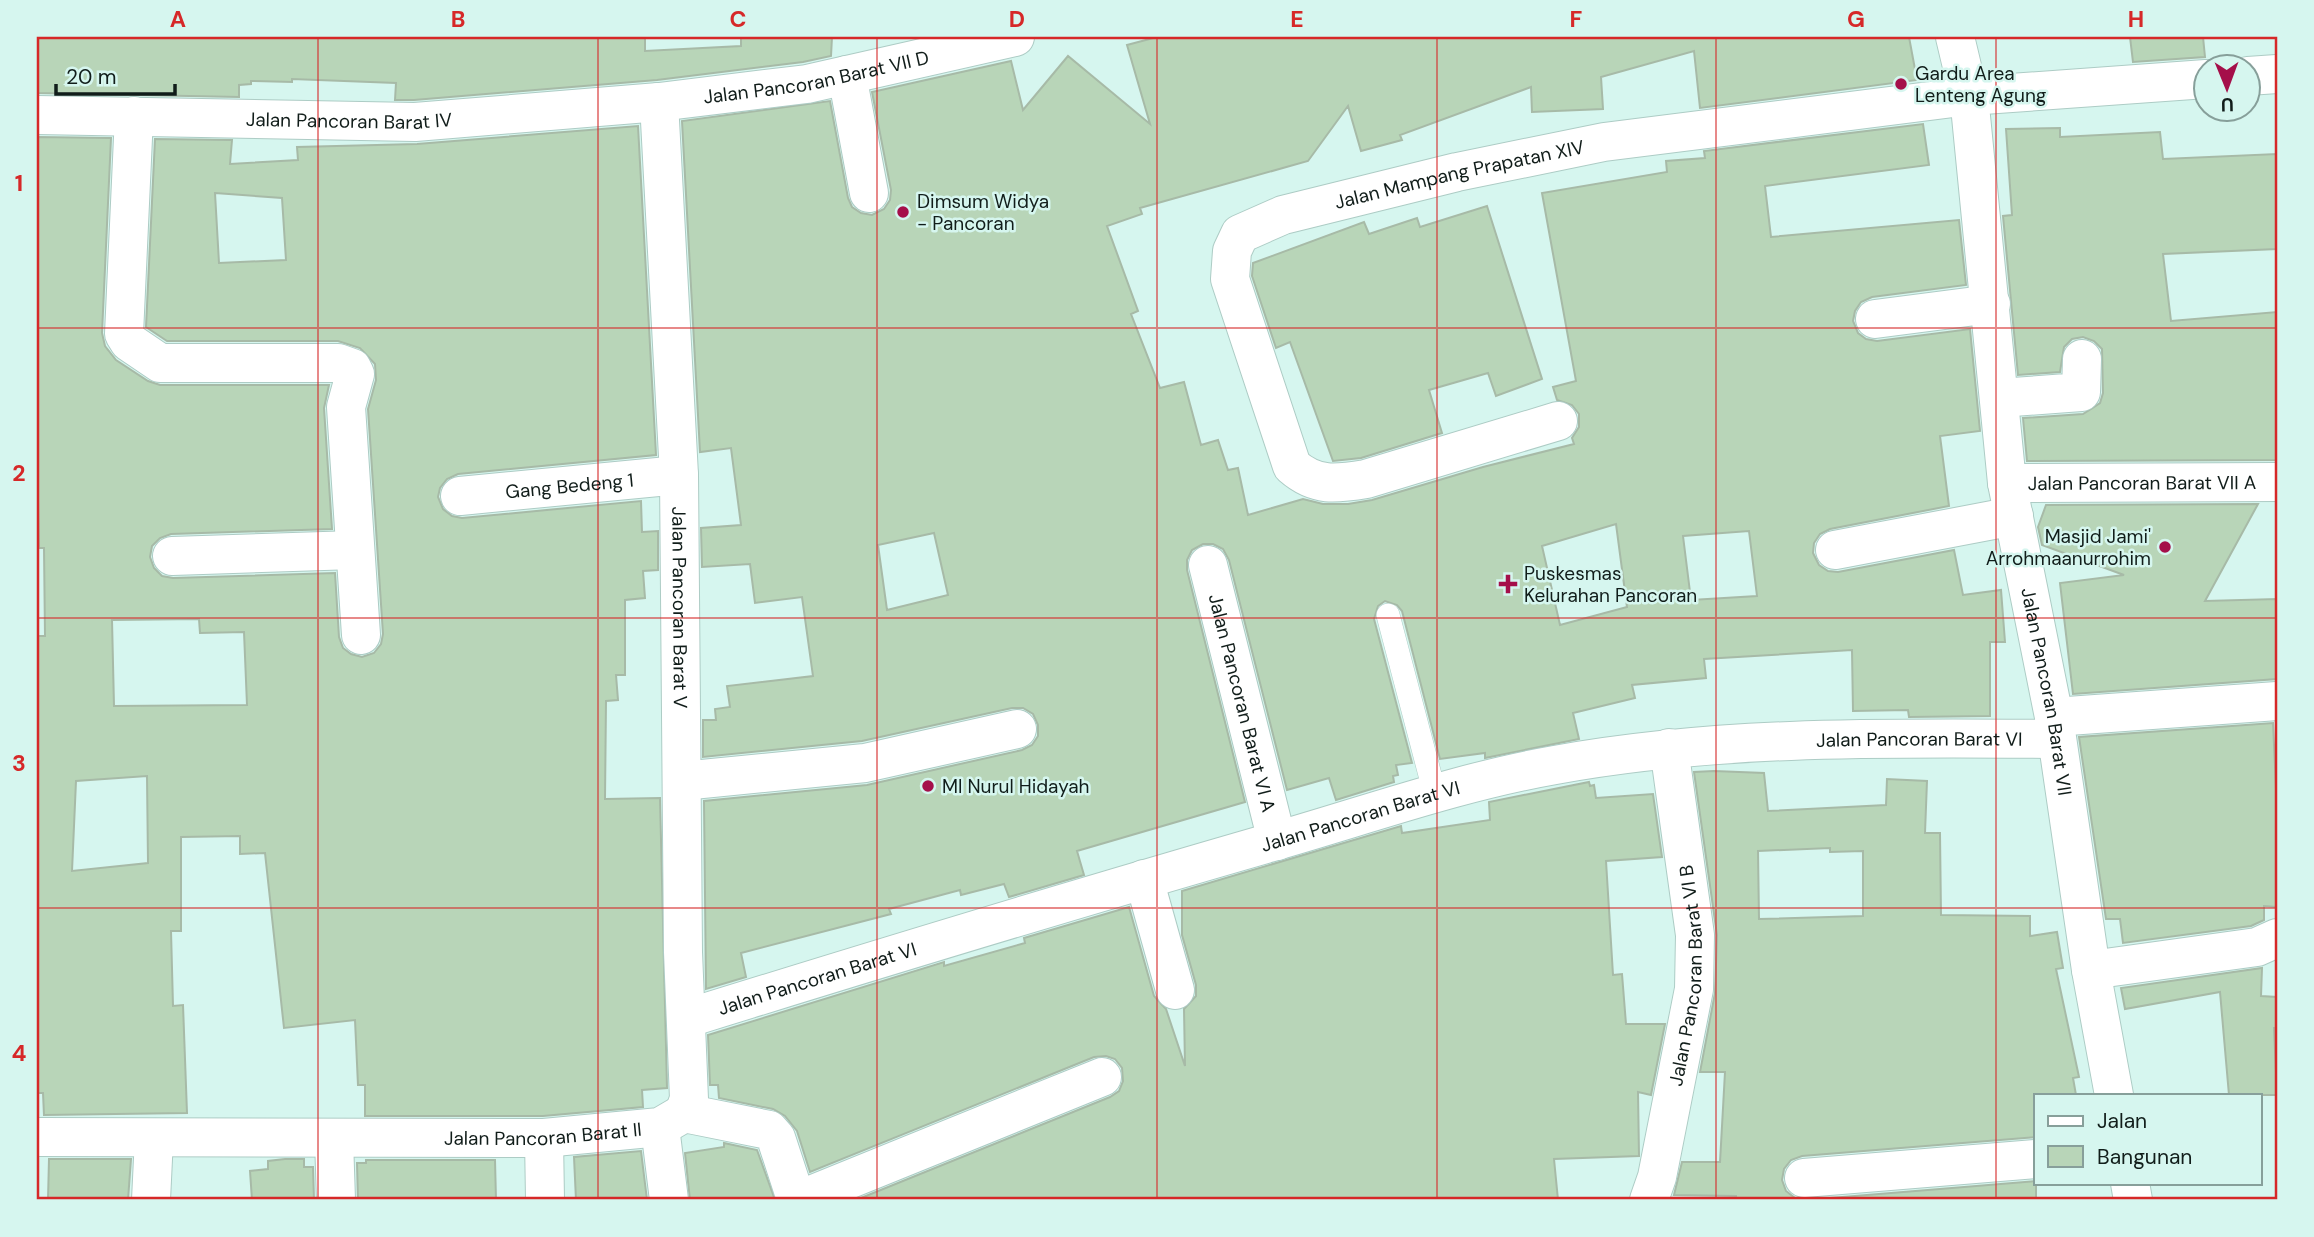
<svg xmlns="http://www.w3.org/2000/svg" width="2314" height="1237" font-family="'DM Sans',sans-serif">
<style>
.building{fill:#b8d5b8;stroke:#a7baa7;stroke-width:2;fill-rule:evenodd}
.lines{fill:none;stroke-linecap:round;stroke-linejoin:round}
.service-casing{stroke:#adccc5;stroke-width:24}
.minor-casing{stroke:#adccc5;stroke-width:40}
.tertiary-casing{stroke:#adccc5;stroke-width:40}
.service{stroke:#fff;stroke-width:23}
.minor{stroke:#fff;stroke-width:38}
.tertiary{stroke:#fff;stroke-width:38}
.grid{fill:none;stroke:#d62828;stroke-width:2;stroke-opacity:0.55}
.poi-dot{fill:#a50f4a;stroke:#d6f6ef;stroke-width:2.5}
.labels{text-anchor:middle;stroke-width:5;stroke-linejoin:round;paint-order:stroke}
.poi-label{font-size:19px;fill:#111d1a;stroke:#d6f6ef;text-anchor:start}
.street-label{font-size:19px;fill:#111d1a;stroke:#d6f6ef}
.neatline{fill:none;stroke:#d62828;stroke-width:2.5}
.grid-label{font-size:23px;text-anchor:middle;font-weight:bold;fill:#d62828}
</style>
<rect width="100%" height="100%" fill="#d6f6ef"/>
<g class="building">
<polygon points="37,37 645,37 645,51 741,46 741,37 832,37 831,56 803,62 657,80 414,100 395,100 396,83 292,79 292,82 251,81 251,84 239,85 239,97 37,93"/>
<path d="M1157,37H1909L1917,80L1700,108L1694,51L1601,77L1603,109L1532,112L1531,87L1400,135L1402,140L1361,151L1348,106L1308,161L1140,208L1142,214L1107,226L1138,311L1131,314L1160,388L1184,382L1201,445L1218,440L1228,470L1238,468L1248,515L1303,499L1323,504H1348L1372,500L1483,467L1574,444L1572,438L1579,427V414L1572,405L1557,400L1553,387L1576,381L1542,193L1667,172L1666,161L1705,158L1704,151L1923,124L1929,165L1765,186L1771,237L1959,220L1966,285L1872,297L1861,302L1855,311L1853,321L1858,333L1866,339L1877,341L1970,329L1980,431L1940,436L1949,506L1830,529L1820,534L1814,543L1813,553L1819,565L1828,571L1838,572L1954,550L1963,595L2001,590L2005,642H1990V716L1909,717L1908,710L1853,711L1852,650L1704,659L1706,678L1632,685L1635,698L1573,713L1579,739L1485,758V753L1440,759L1402,611L1397,605L1385,601L1378,606L1374,619L1412,763L1396,765L1398,775L1393,776L1394,782L1336,800L1329,778L1287,790L1229,560L1223,549L1213,544H1203L1192,550L1187,560V570L1245,802L1077,851L1084,875L1009,897L1004,884L961,895L960,890L889,909L891,914L741,953L746,977L706,989L704,801L867,785L1022,750L1032,745L1038,736V725L1033,714L1023,708H1012L862,741L703,757V720H716L715,709L730,707L727,686L813,676L802,597L755,603L750,564L702,567L701,528L741,525L731,448L700,452L682,121L830,101L848,198L852,207L861,213L872,215L884,209L890,200L891,190L872,92L1011,61L1023,110L1068,56L1150,124L1127,45ZM1616,524L1627,607L1560,625L1542,546ZM1749,531L1757,596L1691,600L1683,536ZM934,533L948,595L887,610L878,545Z"/>
<polygon points="2130,37 2203,37 2205,57 2133,62"/>
<path d="M638,126L656,455L458,474L447,479L440,488L438,497L443,509L452,516L462,518L641,501L642,532L658,531V570L643,571L645,598L625,600V675H616L618,700L606,701L605,799L660,798L667,1088L642,1090L643,1107L543,1116H365V1085H358L355,1020L284,1028L265,853L240,854V836L181,837V931H171L173,1006L183,1005L187,1113L44,1115L43,1093H37V636H45L44,548H39L37,451V137L111,138L102,333L105,346L116,360L148,381L160,385H329L324,408L332,529L171,534L160,538L152,546L150,557L154,568L162,576L173,578L335,573L339,637L343,648L351,654L362,657L374,653L381,644L383,634L368,409L376,380L375,364L360,348L338,341H167L146,327L155,139L232,140L230,164L298,160L297,147L417,144ZM215,193L282,198L286,260L219,263ZM199,619L200,633L244,632L247,705L114,706L112,620ZM147,776L148,863L72,871L76,781Z"/>
<polygon points="2060,128 2060,137 2160,132 2163,159 2277,154 2277,249 2163,254 2171,321 2277,312 2277,460 2027,461 2023,418 2083,414 2100,403 2103,393 2102,349 2094,341 2083,337 2072,339 2064,347 2060,372 2018,375 2003,216 2012,215 2006,129"/>
<polygon points="1487,206 1542,379 1496,396 1488,373 1429,390 1442,433 1361,458 1333,461 1290,342 1276,348 1252,276 1253,263 1364,222 1369,234 1417,218 1420,227"/>
<polygon points="2258,504 2205,601 2277,599 2277,679 2073,694 2060,583 2124,575 2042,545 2038,527 2046,505"/>
<polygon points="2273,723 2277,810 2277,907 2264,906 2264,920 2251,926 2123,943 2120,919 2106,919 2079,737"/>
<path d="M1714,771L1764,773L1768,811L1886,805L1887,779L1927,781L1925,833H1940L1941,915L2030,916V936L2057,932L2063,968L2056,969L2079,1077L2073,1078L2076,1095H2036V1137L1802,1156L1791,1160L1784,1169L1782,1180L1786,1191L1795,1198L1806,1200L2036,1181V1200H1736V1196L1674,1195L1682,1162H1720L1725,1072H1700L1715,993L1717,935L1694,772ZM1830,848V852L1863,851V916L1759,919L1758,851Z"/>
<polygon points="1589,782 1590,786 1594,785 1596,798 1653,794 1662,857 1606,861 1613,975 1622,974 1626,1024 1665,1024 1651,1095 1638,1092 1639,1156 1554,1159 1558,1200 856,1200 1110,1097 1119,1091 1123,1081 1122,1068 1115,1059 1106,1056 1094,1057 810,1172 797,1131 785,1116 773,1109 719,1098 718,1085 710,1085 708,1035 944,962 944,966 1025,943 1024,938 1129,907 1154,996 1166,1009 1185,1066 1184,1009 1196,996 1196,985 1182,935 1182,891 1401,826 1402,833 1490,820 1489,802"/>
<polygon points="2262,968 2261,996 2277,997 2277,1028 2274,1028 2277,1095 2229,1095 2220,992 2125,1009 2121,988"/>
<polygon points="724,1143 757,1150 775,1200 690,1200 685,1153 724,1147"/>
<polygon points="641,1151 647,1200 576,1200 574,1157"/>
<polygon points="49,1159 131,1159 128,1200 48,1200"/>
<polygon points="285,1159 304,1159 304,1167 313,1167 314,1200 252,1200 250,1171 268,1169 268,1161"/>
<polygon points="366,1160 495,1160 496,1200 358,1200 357,1163 366,1163"/>
</g>
<g class="lines">
<g class="service-casing">
<polyline id="service" points="1388,615 1435,794"/>
</g>
<g class="minor-casing">
<g id="minor">
<polyline points="847,75 869,193"/>
<polyline points="2248,76 2277,74"/>
<path id="s1" d="M659,102L679,475L683,952L689,1099L684,1113"/>
<path id="s2" d="M37,115L415,122L659,102L807,84L1015,37"/>
<polyline points="134,116 124,334 129,342 160,363 338,363 352,368 355,374 346,407 361,635"/>
<polyline points="1875,319 1991,304"/>
<polyline points="1999,398 2081,392 2082,359"/>
<path id="s3" d="M1558,421L1366,479C1336,484 1316,487 1292,466L1230,279L1232,251L1240,234L1283,215L1457,172L1604,142L1969,96L2206,79"/>
<path id="s4" d="M2007,483L2277,482"/>
<path id="s5" d="M460,496L679,475"/>
<polyline points="1835,550 2014,516"/>
<polyline points="172,556 355,550"/>
<path id="s6" d="M1208,565L1277,841"/>
<polyline points="2054,717 2277,701"/>
<polyline points="682,781 865,763 1017,729"/>
<polyline points="1144,879 1175,990"/>
<polyline points="2091,970 2257,947 2277,938"/>
<path id="s7" d="M688,1018C881,958 1075,899 1269,843C1364,816 1458,782 1555,765C1720,735 1889,738 2056,739"/>
<polyline points="660,1127 669,1200"/>
<path id="s8" d="M37,1137L544,1138L660,1127L684,1113L769,1130L776,1138L793,1190L806,1197L1102,1077"/>
<polyline points="544,1138 545,1200"/>
<polyline points="334,1139 336,1200"/>
<polyline points="1804,1178 2036,1159"/>
<polyline points="151,1200 154,1138"/>
<path id="s9" d="M1649,1200L1657,1177L1694,989L1695,935L1669,748"/>
</g>
</g>
<g class="tertiary-casing">
<g id="tertiary">
<path id="s10" d="M1955,37L1969,96L2007,483L2054,717L2091,970L2114,1095"/>
<polyline points="2130,1183 2133,1200"/>
</g>
</g>
<use href="#service" class="service"/>
<use href="#minor" class="minor"/>
<use href="#tertiary" class="tertiary"/>
</g>
<path class="grid" d="M318,37V1200M598,37V1200M877,37V1200M1157,37V1200M1437,37V1200M1716,37V1200M1996,37V1200M37,328H2277M37,618H2277M37,908H2277"/>
<g class="poi-dot">
<circle cx="1901" cy="84" r="7"/>
<circle cx="903" cy="212" r="7"/>
<circle cx="2165" cy="547" r="7"/>
<path d="M1504.5 573.5h7v7h7v7h-7v7h-7v-7h-7v-7h7z"/>
<circle cx="928" cy="786" r="7"/>
</g>
<g class="labels">
<g class="poi-label">
<text x="1915" y="80">Gardu Area<tspan x="1915" dy="22">Lenteng Agung</tspan></text>
<text x="917" y="208">Dimsum Widya<tspan x="917" dy="22">- Pancoran</tspan></text>
<text x="2151" y="543" text-anchor="end">Masjid Jami'<tspan x="2151" dy="22">Arrohmaanurrohim</tspan></text>
<text x="1524" y="580">Puskesmas<tspan x="1524" dy="22">Kelurahan Pancoran</tspan></text>
<text x="942" y="793">MI Nurul Hidayah</text>
</g>
<g class="street-label">
<text dy="7" stroke="none"><textPath href="#s2" startOffset="782">Jalan Pancoran Barat VII D</textPath></text>
<text dy="7" stroke="none"><textPath href="#s2" startOffset="312">Jalan Pancoran Barat IV</textPath></text>
<text dy="7" stroke="none"><textPath href="#s3" startOffset="751">Jalan Mampang Prapatan XIV</textPath></text>
<text dy="7" stroke="none"><textPath href="#s4" startOffset="135">Jalan Pancoran Barat VII A</textPath></text>
<text dy="7" stroke="none"><textPath href="#s5" startOffset="110">Gang Bedeng 1</textPath></text>
<text dy="7" stroke="none"><textPath href="#s1" startOffset="506">Jalan Pancoran Barat V</textPath></text>
<text dy="7" stroke="none"><textPath href="#s10" startOffset="662">Jalan Pancoran Barat VII</textPath></text>
<text dy="7" stroke="none"><textPath href="#s6" startOffset="142">Jalan Pancoran Barat VI A</textPath></text>
<text dy="7" stroke="none"><textPath href="#s7" startOffset="1269">Jalan Pancoran Barat VI</textPath></text>
<text dy="7" stroke="none"><textPath href="#s7" startOffset="702">Jalan Pancoran Barat VI</textPath></text>
<text dy="7" stroke="none"><textPath href="#s9" startOffset="229">Jalan Pancoran Barat VI B</textPath></text>
<text dy="7" stroke="none"><textPath href="#s7" startOffset="135">Jalan Pancoran Barat VI</textPath></text>
<text dy="7" stroke="none"><textPath href="#s8" startOffset="506">Jalan Pancoran Barat II</textPath></text>
</g>
</g>
<rect width="2314" height="1237" fill="none" stroke="#d6f6ef" stroke-width="77"/>
<rect x="2034" y="1094" width="228" height="91" fill="#d6f6ef" stroke="#879f9a" stroke-width="2"/>
<rect x="2048" y="1116" width="35" height="10" fill="#ffffff" stroke="#879f9a" stroke-width="2"/>
<text x="2097" y="1128" font-size="21" fill="#111d1a">Jalan</text>
<rect x="2048" y="1146" width="35" height="21" fill="#b8d5b8" stroke="#879f9a" stroke-width="2"/>
<text x="2097" y="1164" font-size="21" fill="#111d1a">Bangunan</text>
<g transform="translate(2227 88) rotate(179)"><circle r="33" fill="#d6f6ef" stroke="#879f9a" stroke-width="2"/>
<path d="M0-5L12 26L0 18L-12 26Z" fill="#a50f4a"/>
<text y="-10" font-size="19" font-weight="bold" text-anchor="middle" fill="#111d1a">U</text>
</g>
<path d="M56 84v10h119v-10" fill="none" stroke="#111d1a" stroke-width="3.5"/>
<text x="66" y="84" font-size="21" fill="#111d1a" stroke="#d6f6ef" stroke-width="5" paint-order="stroke">20 m</text>
<rect x="38" y="38" width="2238" height="1160" class="neatline"/>
<g class="grid-label">
<text x="178" y="27">A</text>
<text x="458" y="27">B</text>
<text x="738" y="27">C</text>
<text x="1017" y="27">D</text>
<text x="1297" y="27">E</text>
<text x="1576" y="27">F</text>
<text x="1856" y="27">G</text>
<text x="2136" y="27">H</text>
<text x="19" y="191">1</text>
<text x="19" y="481">2</text>
<text x="19" y="771">3</text>
<text x="19" y="1061">4</text>
</g>
</svg>
